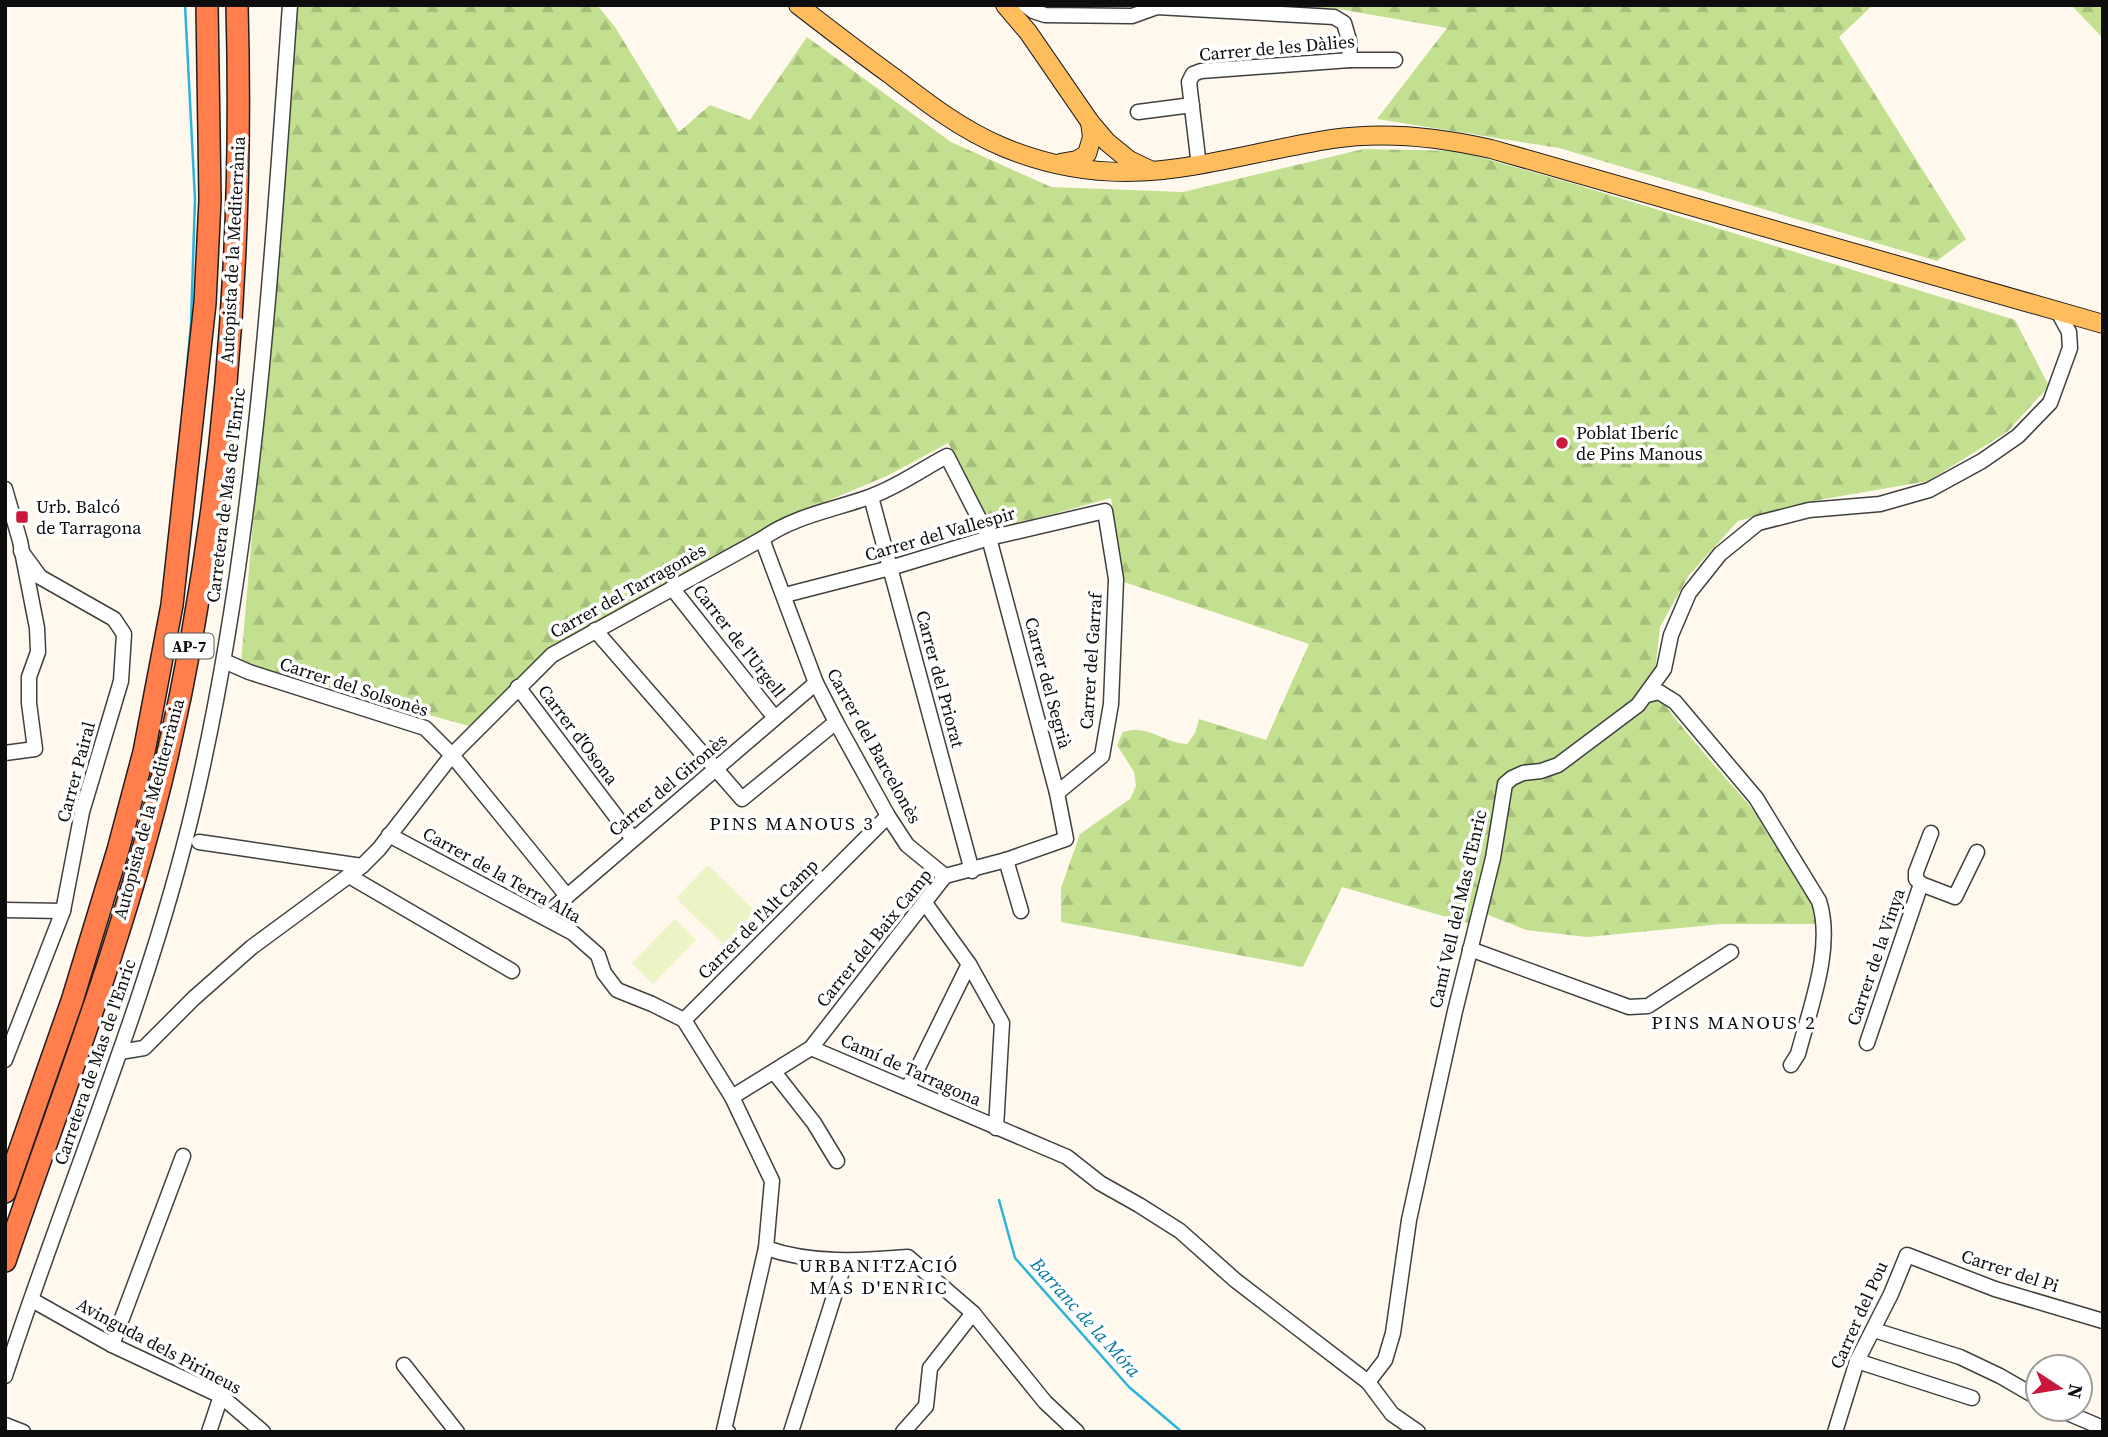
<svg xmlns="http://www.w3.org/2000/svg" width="2108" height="1437" font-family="'Source Serif 4',serif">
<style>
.forest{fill:url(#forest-firs)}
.pitch{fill:#ecf4c5}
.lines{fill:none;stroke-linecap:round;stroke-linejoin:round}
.stream{stroke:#2bb3db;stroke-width:2.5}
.minor-casing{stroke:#404040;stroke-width:17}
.major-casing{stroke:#1e1e1e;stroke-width:20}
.highway-casing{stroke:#1e1e1e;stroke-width:24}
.minor{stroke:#fff;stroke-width:14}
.major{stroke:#ffbc5d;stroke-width:18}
.highway{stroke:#ff7e4b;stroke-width:21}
.poi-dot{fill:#cb173e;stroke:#fff;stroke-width:2.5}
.labels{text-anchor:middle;stroke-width:7;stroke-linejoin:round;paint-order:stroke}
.shield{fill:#fff;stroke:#565656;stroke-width:2}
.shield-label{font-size:16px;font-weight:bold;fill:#0d0d0d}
.street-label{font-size:18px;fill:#0d0d0d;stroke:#fff}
.poi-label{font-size:18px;fill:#0d0d0d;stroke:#fff;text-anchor:start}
.neighbourhood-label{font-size:19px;letter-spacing:2px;fill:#0d0d0d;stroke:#fff}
.water-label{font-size:19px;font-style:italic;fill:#097aa3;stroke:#fff}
</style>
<defs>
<pattern id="forest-firs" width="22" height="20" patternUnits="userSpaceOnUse" patternTransform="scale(1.75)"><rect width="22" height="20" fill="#c2e090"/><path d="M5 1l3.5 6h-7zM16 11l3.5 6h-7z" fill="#a6bf7b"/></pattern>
</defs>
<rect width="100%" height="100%" fill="#fff8ed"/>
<g class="forest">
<path d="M297,5H597L615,27L679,132L710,105L750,120L807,37L951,142L1051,187L1183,192L1364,149L1459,151L1571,183L2015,320L2049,386L2007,432L1928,481L1807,502L1738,521L1689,575L1660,627L1653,689C1666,706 1679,724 1693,740C1737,794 1803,855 1820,924H1722L1587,937L1526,930L1486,914L1471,924L1342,887L1303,967L1061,922V888L1080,834L1130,799L1136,786L1134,772L1117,745L1123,732C1149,724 1161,742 1187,744L1195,733L1199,719L1266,740L1309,644L1124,582L1111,498L995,530L948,443L889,475L801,512L561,641L469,726L241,663Z"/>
<polygon points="1277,5 1873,5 1839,37 1966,239 1937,261 1559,148 1377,119 1447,28 1339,9"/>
<polygon points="2071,5 2103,5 2103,38"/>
</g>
<g class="pitch">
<polygon points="708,865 755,911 723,944 676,898"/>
<polygon points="675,919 696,940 653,984 632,963"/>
</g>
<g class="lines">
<g class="stream">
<polyline points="181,430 191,324 195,199 185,5"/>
<polyline points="999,1200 1015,1258 1129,1387 1182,1432"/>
</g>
<g class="minor-casing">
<g id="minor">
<polyline points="1025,5 1033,11 1045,15 1132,16 1157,7 1334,17 1344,23 1349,40 1350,60"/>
<polyline points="1138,112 1192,105"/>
<polyline points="1199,166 1189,82 1193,74 1201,71 1350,60 1395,60"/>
<polyline points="5,489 20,541 37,628 38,652 29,677 29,703 35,749 5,753"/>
<polyline points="871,497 972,871"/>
<polyline points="762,539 816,683 836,722 888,816 907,845 945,876"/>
<polyline points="672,588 775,718"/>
<polyline points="785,595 890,568 989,538 1105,511 1116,579 1111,704 1102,756 1057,793"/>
<polyline points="595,630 742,799 836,722"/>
<polyline points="224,661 249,672 425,728 452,755 567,896"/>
<polyline points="518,687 633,839"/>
<path d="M1647,695L1659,692L1675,702L1756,798L1819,901C1834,947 1810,1008 1798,1054L1791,1065"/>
<path d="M389,835L573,933L598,955L604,973L617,990L652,1004L684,1020L732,1097L772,1181L766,1248C812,1264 860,1261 908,1257L973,1313L1045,1402L1077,1432"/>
<polyline points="199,842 362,866"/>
<polyline points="1006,860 1021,911"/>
<polyline points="349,876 512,971"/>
<polyline points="1921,884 1955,897 1977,852"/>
<polyline points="925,903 969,964 1002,1023 996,1128"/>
<polyline points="5,910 63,911"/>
<polyline points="544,916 816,683"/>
<polyline points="1470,949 1629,1007 1648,1006 1731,952"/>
<polyline points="684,1020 888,816"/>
<polyline points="1867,1043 1921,884 1916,879 1916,872 1931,833"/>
<polyline points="811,1048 1067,1157 1100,1183 1139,1205 1180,1231 1235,1280 1368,1382 1392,1414 1418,1432"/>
<path d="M120,1052L144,1048L194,998L252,947L362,866L379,849L452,755L552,655L762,539C794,516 833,510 869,497C896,488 922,469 947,456L989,538L1057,793L1066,839L1006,860L945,876L811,1048L732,1097"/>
<polyline points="5,1060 63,911 82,812 121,681 124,634 114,619 40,577 21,551"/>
<polyline points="774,1072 814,1123 837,1161"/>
<polyline points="908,1088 969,964"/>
<polyline points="32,1300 112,1345 221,1396 263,1432"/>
<polyline points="1874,1330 1960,1357 2000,1376 2038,1398"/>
<polyline points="112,1345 183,1156"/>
<polyline points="1857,1361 1972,1398"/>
<polyline points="404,1365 457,1432"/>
<path d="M5,1376C67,1185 148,1001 194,805C255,545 271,272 290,5"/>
<polyline points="1368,1382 1385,1360 1393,1333 1409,1220 1455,1011 1493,858 1505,784 1512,778 1523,773 1541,771 1558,765 1638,705 1664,669 1671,635 1689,593 1720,554 1758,523 1809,510 1880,504 1929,490 1982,461 2018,436 2050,403 2070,348 2069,332 2058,312"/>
<polyline points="2058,1409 2103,1428"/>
<polyline points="5,1425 23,1432"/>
<polyline points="209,1432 221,1396"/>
<polyline points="728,1432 724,1430 766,1248"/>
<polyline points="791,1432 845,1262"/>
<polyline points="903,1432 926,1406 930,1368 973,1313"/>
<polyline points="1835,1432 1857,1361 1891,1294 1907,1255 1995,1289 2103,1321"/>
</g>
</g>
<g class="major-casing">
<g id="major">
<path d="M798,5C829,29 860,53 892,76C927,103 962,130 1003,147C1125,198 1212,158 1332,139C1385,131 1439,137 1491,149L2103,324"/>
<polyline points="1005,5 1028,32 1090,122 1107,142 1129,160 1150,170"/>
<polyline points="1060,163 1077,160 1087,154 1092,137 1090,122"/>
</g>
</g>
<g class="highway-casing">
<g id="highway">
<polyline points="5,1192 72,1001 118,850 144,752 172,605 205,303 210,200 207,5"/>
<path d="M5,1261C62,1095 127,929 167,757C224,510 244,257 237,5"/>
</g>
</g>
<use href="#minor" class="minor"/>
<use href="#major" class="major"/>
<use href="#highway" class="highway"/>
</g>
<g class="poi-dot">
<circle cx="1562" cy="443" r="7"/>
<rect x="15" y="510" width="14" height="14" rx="3.5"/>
</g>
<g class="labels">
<rect class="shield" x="164.5" y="633.5" width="49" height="25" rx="5"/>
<g class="shield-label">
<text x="189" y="652">AP-7</text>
</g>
<g class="street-label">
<text transform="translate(1277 48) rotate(-5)" y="6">Carrer de les Dàlies</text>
<text transform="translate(233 250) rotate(-87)" y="6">Autopista de la Mediterrània</text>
<text transform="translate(226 495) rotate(-83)" y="6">Carretera de Mas de l'Enric</text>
<text transform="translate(940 534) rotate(-16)" y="6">Carrer del Vallespir</text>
<text transform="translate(628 591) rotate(-29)" y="6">Carrer del Tarragonès</text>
<text transform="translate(739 641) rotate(52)" y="6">Carrer de l'Urgell</text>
<text transform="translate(1091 661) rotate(-86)" y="6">Carrer del Garraf</text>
<text transform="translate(940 679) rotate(75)" y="6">Carrer del Priorat</text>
<text transform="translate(1048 683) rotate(75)" y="6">Carrer del Segrià</text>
<text transform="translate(354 687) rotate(18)" y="6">Carrer del Solsonès</text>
<text transform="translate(578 735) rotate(53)" y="6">Carrer d'Osona</text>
<text transform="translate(874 746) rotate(61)" y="6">Carrer del Barcelonès</text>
<text transform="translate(76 772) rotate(-75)" y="6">Carrer Pairal</text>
<text transform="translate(668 785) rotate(-40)" y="6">Carrer del Gironès</text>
<text transform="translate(149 809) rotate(-75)" y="6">Autopista de la Mediterrània</text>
<text transform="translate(502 875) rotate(29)" y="6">Carrer de la Terra Alta</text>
<text transform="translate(1458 909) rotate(-77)" y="6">Camí Vell del Mas d'Enric</text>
<text transform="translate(758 919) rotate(-45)" y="6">Carrer de l'Alt Camp</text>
<text transform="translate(874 938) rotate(-51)" y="6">Carrer del Baix Camp</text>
<text transform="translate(1876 957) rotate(-71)" y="6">Carrer de la Vinya</text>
<text transform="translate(95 1062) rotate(-71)" y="6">Carretera de Mas de l'Enric</text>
<text transform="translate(911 1070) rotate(24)" y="6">Camí de Tarragona</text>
<text transform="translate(2010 1271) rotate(18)" y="6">Carrer del Pi</text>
<text transform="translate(1859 1315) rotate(-66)" y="6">Carrer del Pou</text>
<text transform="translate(159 1346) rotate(28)" y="6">Avinguda dels Pirineus</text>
</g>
<g class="poi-label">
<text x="1576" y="439">Poblat Iberíc<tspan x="1576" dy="21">de Pins Manous</tspan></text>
<text x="36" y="513">Urb. Balcó<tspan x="36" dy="21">de Tarragona</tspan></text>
</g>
<g class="neighbourhood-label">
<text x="792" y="830">PINS MANOUS 3</text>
<text x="1734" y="1029">PINS MANOUS 2</text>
<text x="879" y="1272">URBANITZACIÓ<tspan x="879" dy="22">MAS D'ENRIC</tspan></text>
</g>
<g class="water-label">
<text transform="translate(1086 1317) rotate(48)" y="7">Barranc de la Móra</text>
</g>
</g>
<rect width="2108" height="1437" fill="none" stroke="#0d0d0d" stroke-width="14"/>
<g transform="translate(2059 1388) rotate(102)"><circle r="33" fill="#ffffff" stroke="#9e9e9e" stroke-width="2"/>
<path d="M0-5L12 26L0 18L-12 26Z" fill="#cb173e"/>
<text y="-10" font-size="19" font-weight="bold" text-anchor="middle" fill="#0d0d0d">N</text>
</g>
</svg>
